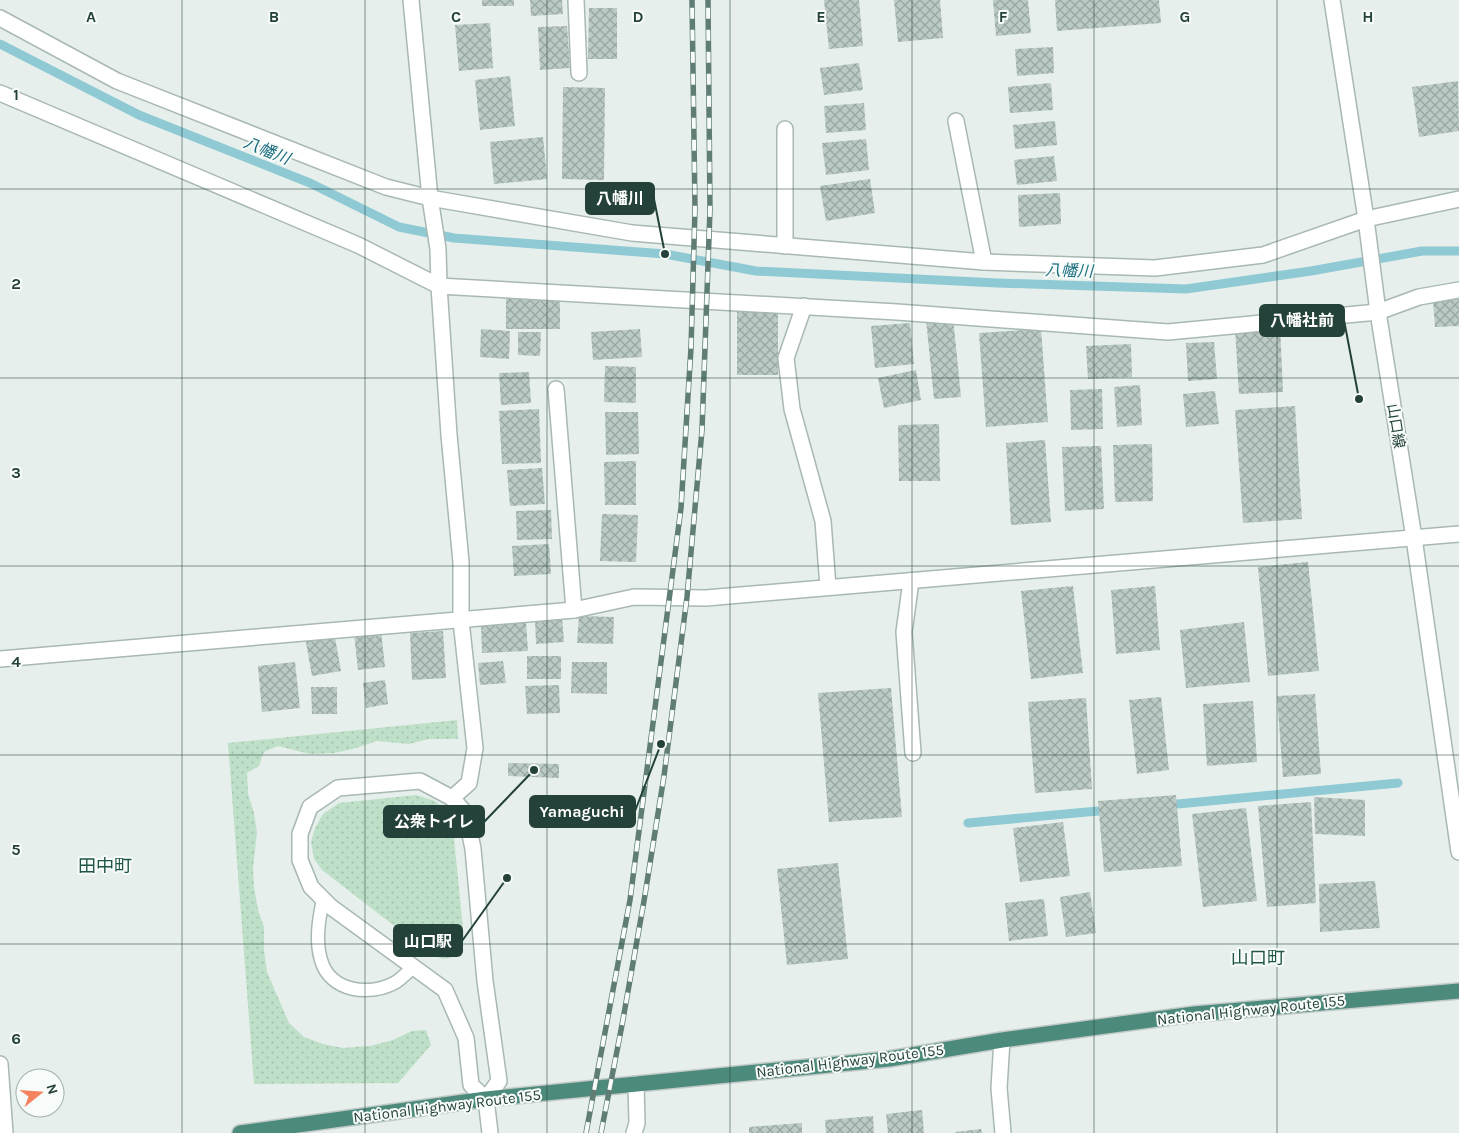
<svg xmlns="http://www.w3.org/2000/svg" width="1459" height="1133" viewBox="0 0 1459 1133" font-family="Karla,'Noto Sans JP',sans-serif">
<defs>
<pattern id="grass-dots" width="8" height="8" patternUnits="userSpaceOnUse" patternTransform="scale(1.25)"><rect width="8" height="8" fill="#bfe0c8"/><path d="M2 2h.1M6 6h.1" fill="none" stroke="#a4c1ad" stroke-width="1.8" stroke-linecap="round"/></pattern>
<pattern id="building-cross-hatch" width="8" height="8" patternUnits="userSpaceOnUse" patternTransform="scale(1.25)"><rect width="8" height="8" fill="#bbcac4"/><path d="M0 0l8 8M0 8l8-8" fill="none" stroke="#98a6a0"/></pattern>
</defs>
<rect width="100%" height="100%" fill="#e6efeb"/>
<g fill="url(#grass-dots)">
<polygon points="457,720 458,739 429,739 409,744 377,741 353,749 334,753 310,754 278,746 264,752 259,766 247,773 248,794 254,813 257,832 253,868 254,887 258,910 264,927 264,950 267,972 289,1023 304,1037 323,1044 343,1048 370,1046 393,1040 412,1031 426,1030 431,1045 398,1083 254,1084 228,743"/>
<polygon points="416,795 435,801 447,811 454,838 464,939 453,957 443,959 432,955 322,870 314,859 311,842 315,828 323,814 339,803"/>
</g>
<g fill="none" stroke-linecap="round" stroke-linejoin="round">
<g stroke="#8ec9d4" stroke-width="9">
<polyline points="0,44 139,115 310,183 399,227 454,238 665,254 756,271 997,283 1186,289 1311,271 1422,251 1459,251"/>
<polyline points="1167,805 1398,783"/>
<polyline points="968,823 1109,810"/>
</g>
</g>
<g fill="url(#building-cross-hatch)">
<rect x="482" y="0" width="32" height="6"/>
<polygon points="530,0 562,0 563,14 531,16"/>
<polygon points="824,0 859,0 863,46 829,49"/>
<polygon points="894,0 940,0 943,38 898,42"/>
<polygon points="993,0 1028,0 1031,33 996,36"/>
<polygon points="1055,0 1159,0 1161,23 1057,31"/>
<polygon points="589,8 617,8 617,59 588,59"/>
<polygon points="490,23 493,68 459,71 455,25"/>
<polygon points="567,26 570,68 540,70 538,27"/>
<polygon points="1053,47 1054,73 1017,76 1015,49"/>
<polygon points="859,63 863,90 824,95 820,68"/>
<polygon points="510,76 515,126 480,130 475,80"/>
<polygon points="1458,81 1459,131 1419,137 1412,87"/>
<polygon points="1051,83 1053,110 1010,113 1008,87"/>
<polygon points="563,87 605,88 604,180 562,179"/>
<polygon points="864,103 866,130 826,133 824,106"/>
<polygon points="1055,121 1057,145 1015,149 1013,125"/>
<polygon points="543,137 547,179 494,184 490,142"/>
<polygon points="866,139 869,170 826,175 822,143"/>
<polygon points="1054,156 1057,181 1017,185 1014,160"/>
<polygon points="870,179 875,213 826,221 820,186"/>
<polygon points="1060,193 1061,224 1019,227 1018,195"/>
<polygon points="506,292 560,293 560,329 506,329"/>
<polygon points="1459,298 1459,326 1435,327 1433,300"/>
<rect x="737" y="308" width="41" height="67"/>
<polygon points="953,317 961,397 934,399 926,319"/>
<polygon points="910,323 914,364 875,368 871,326"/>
<polygon points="1280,326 1283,392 1239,394 1235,329"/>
<polygon points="481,329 510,331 509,359 480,357"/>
<polygon points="640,329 642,357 593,360 591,332"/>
<polygon points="1041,329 1048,422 986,427 979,333"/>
<polygon points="518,332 541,332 540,356 518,355"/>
<polygon points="1214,342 1217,379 1188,381 1186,343"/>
<polygon points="1131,344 1132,377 1088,379 1086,346"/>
<polygon points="605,366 636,367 636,403 604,402"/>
<polygon points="916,370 921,400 884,408 878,378"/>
<polygon points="529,372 531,403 501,405 499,373"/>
<polygon points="1140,385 1142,425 1117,427 1114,387"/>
<polygon points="1102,389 1103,429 1071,430 1070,390"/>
<polygon points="1215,391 1219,424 1186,427 1183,394"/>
<polygon points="1295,406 1302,519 1243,523 1235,410"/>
<polygon points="539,409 541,463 502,464 499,411"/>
<polygon points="605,412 638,412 639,454 606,455"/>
<polygon points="939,424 940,481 899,481 898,425"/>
<polygon points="1045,440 1051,522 1011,525 1006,443"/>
<polygon points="1152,444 1153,501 1115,502 1113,445"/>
<polygon points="1101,446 1104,509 1065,511 1062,447"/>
<polygon points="636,461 636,505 605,505 604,462"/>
<polygon points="542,468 545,504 510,506 507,470"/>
<polygon points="551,510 552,539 517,540 516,511"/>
<polygon points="602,514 638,515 636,562 600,561"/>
<polygon points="549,544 551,574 514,576 512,546"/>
<polygon points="1308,562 1319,671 1268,676 1258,567"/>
<polygon points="1073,586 1083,673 1031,679 1021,591"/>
<polygon points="1155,586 1160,650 1116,654 1111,590"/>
<polygon points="579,616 614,617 613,644 577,643"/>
<polygon points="562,617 564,642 536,644 535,619"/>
<polygon points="1244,622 1250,682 1186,688 1180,630"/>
<polygon points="526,623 528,651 482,653 481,625"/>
<polygon points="381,631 385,667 358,670 354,634"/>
<polygon points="443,631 446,678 412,680 410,633"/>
<polygon points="334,632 341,671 312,676 305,637"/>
<rect x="527" y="656" width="34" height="23"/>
<polygon points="503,661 506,683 480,685 478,663"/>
<polygon points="295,662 300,708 262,712 258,666"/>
<polygon points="572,662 607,662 607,694 571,693"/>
<polygon points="385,680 388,704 366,708 363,683"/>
<polygon points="559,685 560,713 527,714 525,686"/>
<polygon points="311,687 337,687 337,714 312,714"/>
<polygon points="891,688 902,817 829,822 818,693"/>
<polygon points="1315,694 1321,774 1283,777 1277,696"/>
<polygon points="1161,697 1169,770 1137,774 1129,700"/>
<polygon points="1086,698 1092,789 1035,793 1028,702"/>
<polygon points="1253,701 1257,762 1207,766 1203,704"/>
<polygon points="508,763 559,764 559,778 508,776"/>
<polygon points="1176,795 1182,866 1104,872 1098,801"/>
<polygon points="1314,797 1365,800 1365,836 1315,834"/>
<polygon points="1311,802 1316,903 1267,907 1258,806"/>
<polygon points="1246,808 1257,901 1203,907 1192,814"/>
<polygon points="1063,822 1070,876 1020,882 1013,828"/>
<polygon points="838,863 848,959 787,965 777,869"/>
<polygon points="1375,881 1380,928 1320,932 1319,884"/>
<polygon points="1090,892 1096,933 1066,937 1060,897"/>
<polygon points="1044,899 1048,936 1009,941 1005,903"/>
<polygon points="922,1110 924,1133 888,1133 886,1114"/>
<polygon points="873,1116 874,1133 826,1133 825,1120"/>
<polygon points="802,1123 802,1133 749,1133 749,1127"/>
<polygon points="981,1129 982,1133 955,1133 955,1132"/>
</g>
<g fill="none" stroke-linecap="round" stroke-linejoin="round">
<defs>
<path id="service" d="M323 899C319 919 315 940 321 960 330 992 370 997 396 982 402 978 408 972 413 967"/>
<g id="minor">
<polyline points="411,0 430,198 438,249 439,286 449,435 461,562 461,621 475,748 469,783 452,798"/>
<polyline points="576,0 579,73"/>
<polyline points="0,18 117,81 386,187 430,198 632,233 984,262 1155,268 1263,255 1366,219 1459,199"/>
<polyline points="0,93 358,245 439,286 897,312 1168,332 1378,312 1419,297 1459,290"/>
<polyline points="956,121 984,262"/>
<polyline points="785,246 785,129"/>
<polyline points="804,306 786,358 792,409 823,521 828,587"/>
<polyline points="556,389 574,610"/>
<polyline points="911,581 904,632 913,753"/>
<polyline points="0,659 574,610 634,597 706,598 1459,534"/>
<polyline points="1002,1040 999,1088 1003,1133"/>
<polyline points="0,1064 5,1133"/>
<polyline points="486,1099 499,1081 485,981 473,849 466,814 452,798 420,781 338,788 310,807 300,834 300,860 311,887 331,907 445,990 466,1038 471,1085 486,1099 490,1133"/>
<polyline points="634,1133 637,1123 636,1084"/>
</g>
<polyline id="tertiary" points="1332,0 1366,219 1378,312 1414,538 1459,852"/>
<polyline id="trunk" points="240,1133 486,1099 889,1059 1002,1040 1194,1014 1459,991"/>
</defs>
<use href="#service" stroke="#a8b8b2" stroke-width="15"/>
<use href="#minor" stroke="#a8b8b2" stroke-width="18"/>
<use href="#tertiary" stroke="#a8b8b2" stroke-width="18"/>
<use href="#trunk" stroke="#c2cac8" stroke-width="18"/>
<use href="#service" stroke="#fff" stroke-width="12"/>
<use href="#minor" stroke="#fff" stroke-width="15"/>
<use href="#tertiary" stroke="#fff" stroke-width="15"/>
<use href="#trunk" stroke="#4c8a7c" stroke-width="15"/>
<defs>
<g id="rail">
<polyline points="586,1133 630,900 681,508 691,348 695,209 692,0"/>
<polyline points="601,1133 622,1025 644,901 664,776 687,597 702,430 710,210 708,0"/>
</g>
</defs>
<use href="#rail" stroke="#5f7d75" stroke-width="5.5"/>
<use href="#rail" stroke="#f7fbf9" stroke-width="4" stroke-dasharray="11" stroke-linecap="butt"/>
</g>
<path fill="none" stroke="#24423a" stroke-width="1" stroke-opacity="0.55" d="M182 0V1133M365 0V1133M547 0V1133M730 0V1133M912 0V1133M1094 0V1133M1277 0V1133M0 189H1459M0 378H1459M0 566H1459M0 755H1459M0 944H1459"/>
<g text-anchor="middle" stroke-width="4" stroke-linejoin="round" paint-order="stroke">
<g font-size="15" fill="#24423a" stroke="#f7fbf9">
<text transform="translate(1396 426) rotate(81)" y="5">山口線</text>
<text transform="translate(1251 1010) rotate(-6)" y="5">National Highway Route 155</text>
<text transform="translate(850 1061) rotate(-7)" y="5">National Highway Route 155</text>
<text transform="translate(447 1106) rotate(-7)" y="5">National Highway Route 155</text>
</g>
<g font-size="16" font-style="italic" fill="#1c6f80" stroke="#f7fbf9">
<text transform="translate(267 150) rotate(22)" y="6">八幡川</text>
<text transform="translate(1069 270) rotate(2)" y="6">八幡川</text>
</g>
<g font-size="18" fill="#1f5548" stroke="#f7fbf9">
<text x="105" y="872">田中町</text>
<text x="1258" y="964">山口町</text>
</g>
</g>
<g font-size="16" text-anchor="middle" font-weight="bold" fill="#24423a" stroke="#f7fbf9" stroke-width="4" stroke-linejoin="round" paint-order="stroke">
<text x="91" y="22">A</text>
<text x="274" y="22">B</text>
<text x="456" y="22">C</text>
<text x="638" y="22">D</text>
<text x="821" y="22">E</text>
<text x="1003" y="22">F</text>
<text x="1185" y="22">G</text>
<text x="1368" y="22">H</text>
<text x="16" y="100">1</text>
<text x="16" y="289">2</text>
<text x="16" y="478">3</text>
<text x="16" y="667">4</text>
<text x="16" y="855">5</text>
<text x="16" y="1044">6</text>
</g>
<path fill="none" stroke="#24423a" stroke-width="2" d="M665 254L654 199M1359 399L1344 320M661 744L635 811M534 770L484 822M507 878L462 941"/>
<g fill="#24423a" stroke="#f7fbf9" stroke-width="2">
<circle cx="665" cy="254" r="5"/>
<circle cx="1359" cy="399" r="5"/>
<circle cx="661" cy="744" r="5"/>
<circle cx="534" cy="770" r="5"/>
<circle cx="507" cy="878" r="5"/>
</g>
<g fill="#24423a" stroke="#24423a" stroke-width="2">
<rect x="586" y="183" width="68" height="31" rx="5"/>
<rect x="1260" y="305" width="84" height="31" rx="5"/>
<rect x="530" y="796" width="105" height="31" rx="5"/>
<rect x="384" y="806" width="100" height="31" rx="5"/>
<rect x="394" y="925" width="68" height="31" rx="5"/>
</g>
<g font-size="16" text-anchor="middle" font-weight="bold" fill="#fff">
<text x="620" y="204">八幡川</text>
<text x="1302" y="326">八幡社前</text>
<text x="582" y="817">Yamaguchi</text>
<text x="434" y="827">公衆トイレ</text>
<text x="428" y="947">山口駅</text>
</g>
<g transform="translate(40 1093) rotate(73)"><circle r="24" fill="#f7fbf9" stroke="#a3b1ad"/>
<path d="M0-4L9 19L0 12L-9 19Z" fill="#f4845f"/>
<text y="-8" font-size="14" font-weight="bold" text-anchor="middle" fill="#24423a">N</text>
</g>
</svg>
